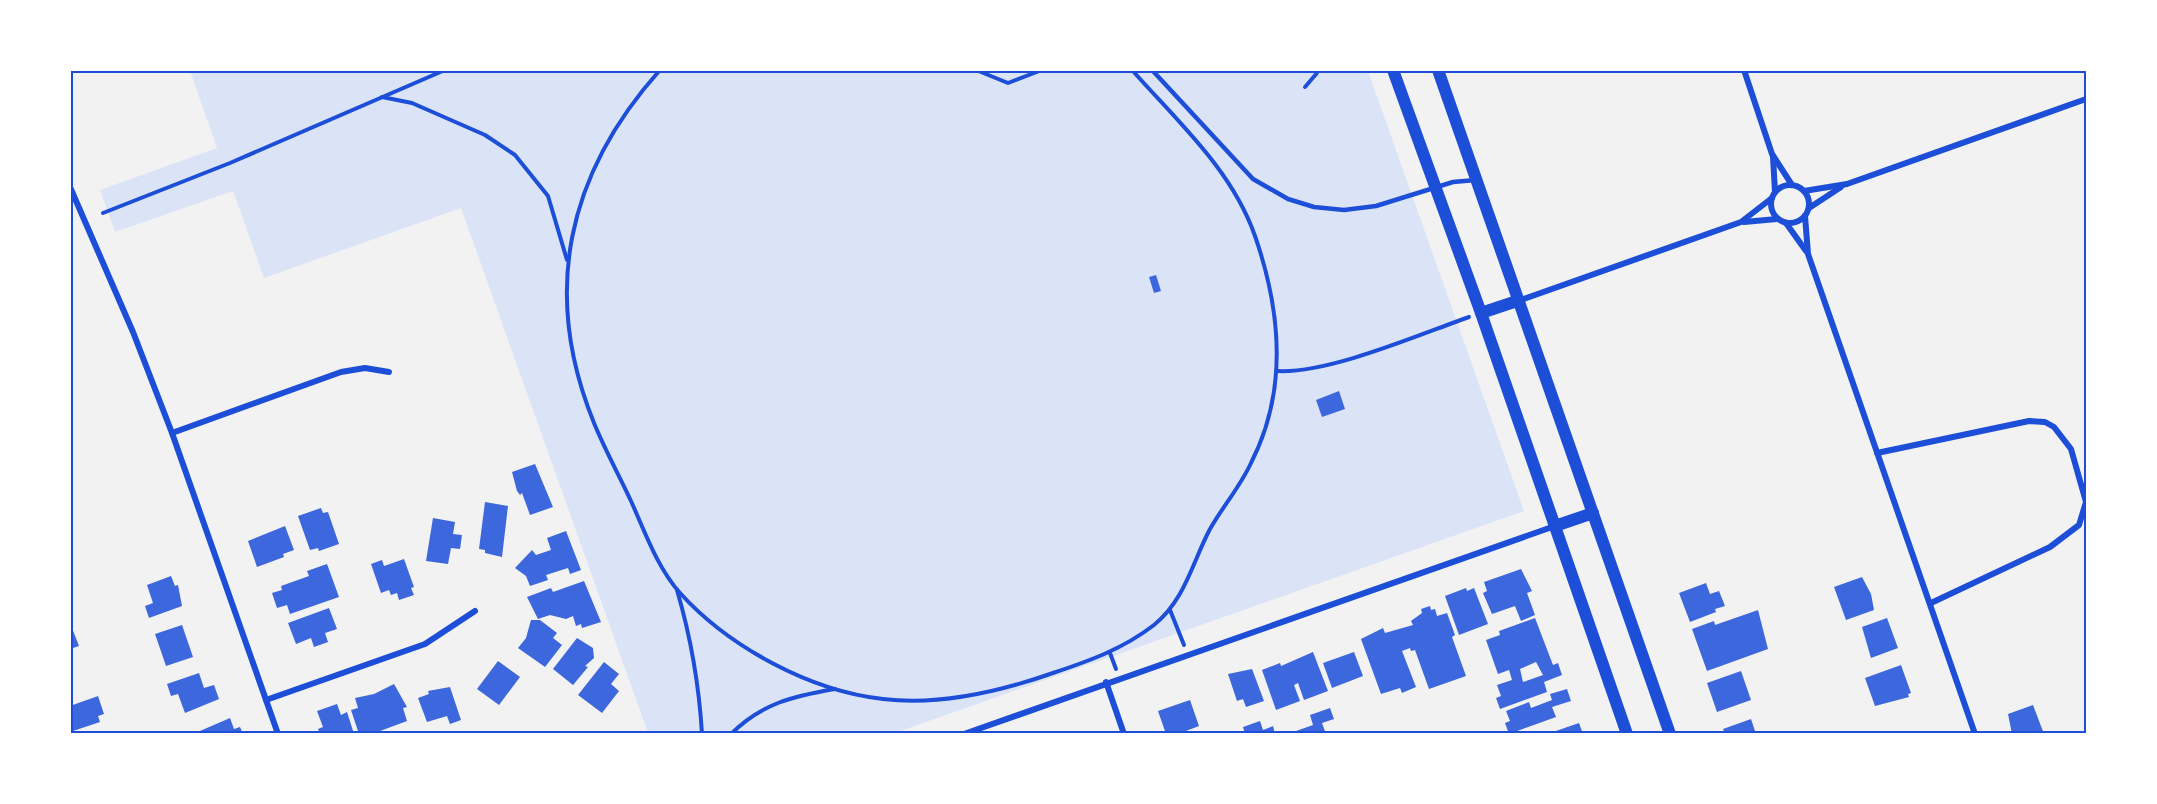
<svg xmlns="http://www.w3.org/2000/svg" width="2157" height="804" viewBox="0 0 2157 804" font-family="'Asap Condensed',sans-serif">
<rect width="100%" height="100%" fill="#f2f2f2"/>
<polygon fill="#dbe4f7" points="190,71 1368,71 1524,511 895,733 648,733 461,208 264,278 233,191 115,232 100,190 217,148"/>
<g fill="#3d67dc" fill-rule="evenodd">
<polygon points="1156,275 1161,291 1154,293 1149,277"/>
<polygon points="1339,391 1345,409 1322,417 1316,400"/>
<polygon points="535,464 553,507 530,515 522,493 520,495 517,491 512,472"/>
<polygon points="485,502 508,506 502,557 485,553 485,550 479,549"/>
<polygon points="321,508 323,513 328,512 339,544 319,551 318,548 310,550 298,516"/>
<polygon points="433,518 455,522 453,534 462,535 460,549 451,548 448,564 426,561"/>
<polygon points="285,526 294,550 283,554 284,557 257,567 248,541"/>
<polygon points="566,531 581,570 570,574 568,568 546,575 548,580 530,586 526,576 515,568 532,550 536,555 551,550 547,538"/>
<polygon points="404,559 414,587 411,588 414,595 399,600 397,593 391,595 389,590 381,593 371,564 382,560 384,566"/>
<polygon points="327,564 339,597 290,614 287,605 277,608 272,593 282,590 281,586 309,576 307,571"/>
<polygon points="1521,569 1532,591 1527,593 1535,615 1521,621 1515,606 1492,614 1483,593 1487,591 1484,582"/>
<polygon points="171,576 175,586 178,585 182,606 149,618 145,606 153,603 147,585"/>
<polygon points="1862,577 1871,594 1874,610 1846,620 1834,587"/>
<polygon points="584,581 601,622 582,628 581,624 576,626 573,616 566,619 550,615 538,619 527,597 551,588 553,592"/>
<polygon points="1706,583 1710,594 1719,591 1725,606 1715,609 1716,612 1690,622 1679,593"/>
<polygon points="1466,588 1467,591 1474,588 1488,624 1459,635 1445,596"/>
<polygon points="1430,606 1431,610 1435,609 1437,616 1447,613 1455,635 1452,637 1466,676 1429,689 1415,650 1411,651 1410,648 1402,651 1416,687 1402,693 1400,688 1381,694 1361,639 1383,628 1385,633 1413,625 1411,621 1422,613 1421,609"/>
<polygon points="329,608 337,629 325,633 328,642 314,647 311,638 296,644 288,623"/>
<polygon points="1758,610 1768,649 1707,671 1692,629 1714,621 1715,625"/>
<path d="M1535 618 1553 665 1558 663 1562 675 1544 682 1547 692 1500 709 1496 698 1501 696 1497 685 1512 680 1509 670 1498 674 1486 640 1500 635 1499 631ZM1536 662 1543 675 1523 682 1520 669Z"/>
<polygon points="1887,618 1898,648 1871,658 1862,627"/>
<polygon points="531,620 540,620 557,633 553,638 562,645 545,667 518,648 526,638"/>
<polygon points="70,623 79,646 70,649"/>
<polygon points="182,625 193,657 166,666 155,634"/>
<polygon points="577,638 593,648 594,658 585,666 588,667 573,685 553,669"/>
<polygon points="1313,652 1328,691 1304,700 1298,683 1294,685 1300,701 1276,710 1262,670 1280,663 1281,666"/>
<polygon points="1354,652 1363,676 1332,688 1323,663"/>
<polygon points="498,661 520,677 499,705 477,689"/>
<polygon points="604,662 619,674 611,684 619,691 602,713 578,695"/>
<polygon points="1901,665 1911,693 1908,694 1909,697 1875,706 1865,678"/>
<polygon points="1252,669 1264,701 1246,707 1243,699 1237,701 1228,674"/>
<polygon points="1741,671 1751,700 1717,712 1707,683"/>
<polygon points="199,673 204,688 214,685 219,699 185,713 178,694 171,696 167,684"/>
<polygon points="394,684 407,707 403,708 407,721 372,734 367,731 359,734 351,710 358,708 355,698 374,694"/>
<polygon points="450,687 461,720 450,724 447,716 427,722 418,698 429,694 428,691"/>
<polygon points="1567,689 1571,701 1552,707 1556,717 1509,734 1505,723 1510,721 1506,711 1529,702 1531,708 1552,700 1550,694"/>
<polygon points="98,696 104,714 98,716 100,722 70,732 70,706"/>
<polygon points="1190,700 1199,726 1178,734 1166,734 1158,711"/>
<polygon points="337,704 341,715 347,712 354,734 320,734 318,729 323,727 317,711"/>
<polygon points="2033,705 2044,734 2012,734 2008,714"/>
<polygon points="1330,708 1334,719 1322,723 1326,734 1297,734 1296,731 1313,725 1310,715"/>
<polygon points="230,718 234,729 240,727 243,734 193,734"/>
<polygon points="1751,719 1756,734 1725,734 1723,729"/>
<polygon points="1260,721 1263,730 1273,726 1275,734 1245,734 1243,727"/>
<polygon points="1579,723 1583,734 1550,734 1550,733"/>
</g>
<g fill="none" stroke-linecap="round" stroke-linejoin="round">
<g stroke="#1d4ed8" stroke-width="4">
<path d="M660 70C567 174 541 293 594 423 605 450 619 475 631 501 645 532 657 567 680 593 729 647 810 691 883 699 940 706 999 692 1053 673 1089 661 1123 649 1154 625 1185 600 1192 563 1210 529 1223 506 1240 487 1251 463 1288 391 1281 311 1255 236 1232 170 1178 122 1132 70"/>
<polyline points="976,70 1008,83 1042,70"/>
<polyline points="1305,87 1317,73 1316,70"/>
<polyline points="382,97 412,103 485,135 515,155 548,196 567,260"/>
<polyline points="103,213 230,163 445,70"/>
<path d="M1277 371C1328 374 1418 335 1469 317"/>
<path d="M677 590C691 638 699 684 702 734"/>
<polyline points="1170,610 1184,645"/>
<polyline points="1110,653 1116,669"/>
<path d="M731 734C762 703 794 696 835 689"/>
</g>
<polyline stroke="#1d4ed8" stroke-width="4.5" points="1152,70 1253,179 1288,199 1314,207 1344,210 1376,206 1453,182 1476,180"/>
<g stroke="#1d4ed8" stroke-width="6">
<polyline points="1744,70 1772,154 1792,185"/>
<polyline points="1773,157 1775,192"/>
<circle cx="1790" cy="204" r="19"/>
<polyline points="70,187 133,332 172,433 278,734"/>
<polyline points="1804,191 1847,184 2086,99"/>
<polyline points="1809,208 1841,187"/>
<polyline points="1805,216 1808,254 1975,734"/>
<polyline points="1744,222 1777,219"/>
<polyline points="1786,223 1806,251"/>
<polyline points="1518,301 1741,222 1772,198"/>
<polyline points="172,433 341,372 365,368 389,372"/>
<polyline points="1877,453 2029,421 2045,422 2054,427 2071,449 2086,502 2079,525 2050,547 1931,603"/>
<polyline points="1106,682 1124,734"/>
<polyline points="266,700 425,644 475,611"/>
<polyline points="964,734 1555,526"/>
</g>
<g stroke="#1d4ed8" stroke-width="12">
<polyline points="1393,70 1481,313 1627,734"/>
<polyline points="1438,70 1670,734"/>
<polyline points="1481,313 1517,301"/>
<polyline points="1555,526 1593,513"/>
</g>
</g>
<rect width="2157" height="804" fill="none" stroke="#ffffff" stroke-width="144"/>
<rect x="72" y="72" width="2013" height="660" fill="none" stroke="#1d4ed8" stroke-width="2"/>
</svg>
